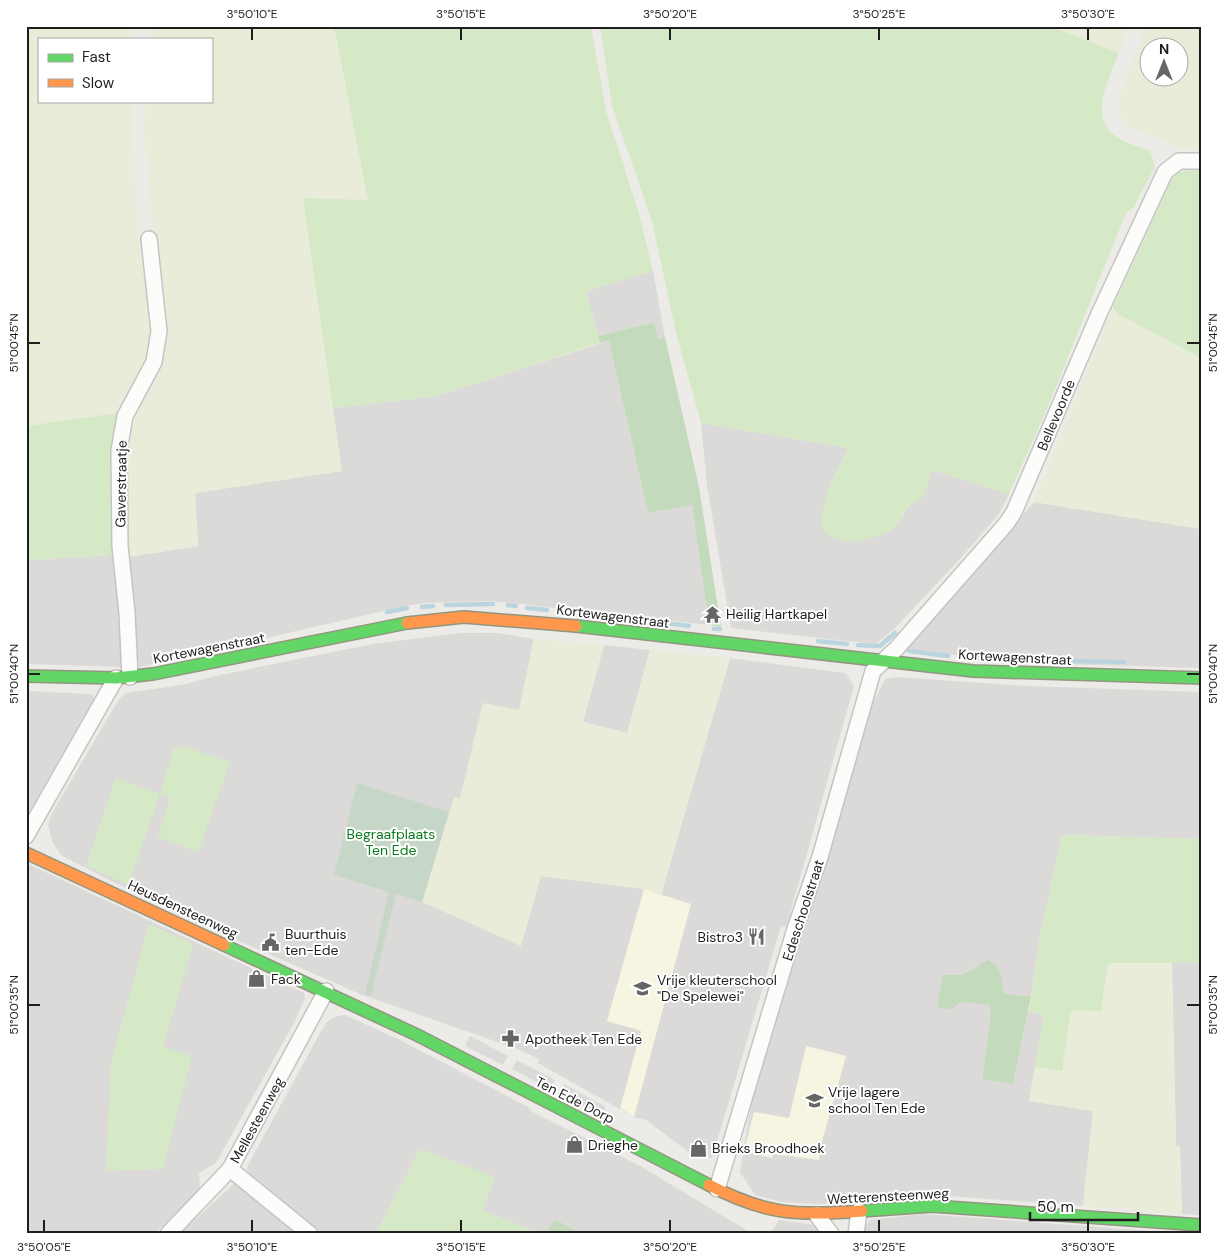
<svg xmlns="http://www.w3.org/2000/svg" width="1227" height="1260" viewBox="0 0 1227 1260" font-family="'DM Sans',sans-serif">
<rect width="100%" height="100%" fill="#ecebe7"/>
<g fill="#dbdad8">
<polygon points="653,271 665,337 658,339 653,322 598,336 586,291"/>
<polygon points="609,341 648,513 692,505 709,625 491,601 427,603 405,606 139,667 129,557 198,546 195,493 341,471 333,408 436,396"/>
<polygon points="701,423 848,448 830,485 822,519 823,528 829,535 847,541 881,535 903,516 907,507 922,497 932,470 1009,494 999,514 959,560 893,630 875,644 731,628 707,485"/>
<polygon points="1034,502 1201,529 1201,668 1025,663 909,650 908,646"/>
<polygon points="26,552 28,560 112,555 124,667 26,664"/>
<polygon points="460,633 498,633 534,639 519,711 483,704 460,799 454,797 540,876 644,889 661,895 730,658 845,673 854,686 793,903 786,927 781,926 712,1158 701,1157 687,1151 646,1120 634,1117 538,1063 539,1059 520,1050 360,994 175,913 62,856 53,843 48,825 51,815 119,699 126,693 181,685 220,675 373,644"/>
<polygon points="604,645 650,650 627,733 583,722"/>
<polygon points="897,677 1026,686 1201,692 1201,839 1062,835 1040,937 1031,996 1004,994 977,965 961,975 944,975 956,1007 962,1002 970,1001 990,1005 991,1014 982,1079 1013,1084 1028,1011 1044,1015 1029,1101 1093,1111 1083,1206 949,1196 815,1204 782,1202 755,1195 740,1172 751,1105 873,703 885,679"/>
<polygon points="26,691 91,694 95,699 26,817"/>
<polygon points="26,863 304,993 305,998 295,1021 216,1163 199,1173 200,1190 157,1231 147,1234 26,1234"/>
<polygon points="1172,963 1201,963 1201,1215 1182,1214 1180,1146 1176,1146"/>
<polygon points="345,1015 398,1039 530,1108 529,1110 642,1167 753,1234 581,1234 555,1219 545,1234 540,1234 482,1210 495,1177 420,1149 376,1234 323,1234 247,1171 248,1165 320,1033 328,1021 336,1016"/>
<polygon points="237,1181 303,1234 179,1234"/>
<polygon points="923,1214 1192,1234 863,1234 864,1227 870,1220"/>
<polygon points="779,1220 815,1225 819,1234 770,1234"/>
</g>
<g fill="#f5f5e2">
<polygon points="644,889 691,904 634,1117 620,1108 641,1031 607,1021"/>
<polygon points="806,1046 846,1056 820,1149 819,1160 773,1154 772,1158 744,1151 754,1112 789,1118"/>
</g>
<g fill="#dadad8">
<polygon points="280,883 310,895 320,924 317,937 251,909 254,893"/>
<polygon points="470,1036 508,1056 503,1065 465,1046"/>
<polygon points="517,1060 555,1080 550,1089 512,1069"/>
<polygon points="564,1084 606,1107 601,1116 559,1093"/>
</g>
<g fill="#eaecda" fill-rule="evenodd">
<polygon points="26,26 130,26 132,39 39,39 39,101 132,101 137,229 153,331 151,350 137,384 118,413 26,426"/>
<polygon points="145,26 334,26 368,200 303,198 342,471 195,493 198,546 129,557 128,454 133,424 140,406 156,381 164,358 167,339 164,290 152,218 147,169 144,127 146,101 211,101 211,39 148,39"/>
<polygon points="1049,26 1129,26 1119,53"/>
<path d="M1145 26H1201V152L1179 147 1128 126 1122 118 1119 100ZM1150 48H1180V78H1150Z"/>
<polygon points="1113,307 1118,314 1201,358 1201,529 1034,502"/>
<polygon points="534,639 604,645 583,722 627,733 650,650 730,658 661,895 644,889 541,876 521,946 422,902 454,797 460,799 483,703 519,710"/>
<polygon points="1108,963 1172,963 1176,1146 1180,1146 1182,1214 1083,1206 1093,1111 1029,1101 1035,1067 1062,1071 1071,1010 1101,1011"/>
</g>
<g fill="#d6e9c6">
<polygon points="334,26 591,26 606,111 640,217 653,271 586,291 600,343 436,396 333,408 303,198 368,200"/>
<path d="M600 26H1049L1119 53C1110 76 1089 115 1114 135 1124 143 1138 146 1150 151L1155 167 1133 208 1126 213 1047 409 1009 494 932 470C929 478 927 493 921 498 917 502 911 503 908 507 902 512 900 523 893 529 876 541 822 552 822 520 822 494 839 470 848 448L701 423 676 333 652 221 612 106Z"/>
<polygon points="1189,169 1201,170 1201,358 1118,314 1113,307 1172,179 1178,173"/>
<polygon points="118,413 110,473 112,555 28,560 26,552 26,426"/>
<polygon points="185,747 230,762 198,852 158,837 170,798 160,794 128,885 86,865 116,778 160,794 174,748"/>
<polygon points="1062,835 1201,839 1201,963 1108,963 1101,1011 1071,1010 1062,1071 1035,1067 1044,1015 1029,1011 1040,937"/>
<polygon points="149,924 193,944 163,1047 192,1056 163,1169 106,1171 111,1063"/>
<polygon points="420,1149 495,1177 482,1210 540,1234 376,1234"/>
</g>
<g fill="#c4dabc">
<polygon points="654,322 658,339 665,337 699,487 721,627 709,625 692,505 648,513 609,341 600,343 598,336"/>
<path d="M988 960C1002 967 1002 979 1004 994L1031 996 1013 1084 982 1079 991 1014 989 1005 962 1002 950 1010 937 1007 943 975H961Z"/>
<polygon points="555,1219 581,1234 545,1234"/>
</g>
<polygon fill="#c6d7c7" points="357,783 449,812 422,902 396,894 371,996 365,994 389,892 334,875"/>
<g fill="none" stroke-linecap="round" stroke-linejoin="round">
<g stroke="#bad5df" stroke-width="4.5">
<polyline points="446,605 493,604"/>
<polyline points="508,605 516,606"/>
<polyline points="422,607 433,606"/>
<polyline points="527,608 547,610"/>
<polyline points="561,611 594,615"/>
<polyline points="387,612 407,608"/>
<polyline points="613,617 628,618"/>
<polyline points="666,623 689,626"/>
<polyline points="714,629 720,629"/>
<polyline points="818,641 847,644"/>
<polyline points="858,645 880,646 895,633"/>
<polyline points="909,651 948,656"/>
<polyline points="959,657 1014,660"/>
<polyline points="1026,660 1124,662"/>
</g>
<defs>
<g id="street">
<polyline points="130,677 127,613 120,546 119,451 125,416 154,362 159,331 149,239"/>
<polyline points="26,836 116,678"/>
<polyline points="230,1169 310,1234"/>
<polyline points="717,1189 795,929 820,857 873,671 897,648 1006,524 1014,512 1099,314 1165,172 1179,161 1201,161"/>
<polyline points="817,1215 831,1234"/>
<polyline points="168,1234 230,1169 326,991"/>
<polyline points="856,1234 859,1211"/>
</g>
<g id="fast">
<polyline points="576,626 973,671 1201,678"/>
<polyline points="26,676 116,678 153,674 407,623"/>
<polyline points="224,945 417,1035 709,1185"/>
<polyline points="862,1211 932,1206 1201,1225"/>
</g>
<g id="slow">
<polyline points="407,623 464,617 576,626"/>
<polyline points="26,853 224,945"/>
<path d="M709 1185C766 1215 798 1216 862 1211"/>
</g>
</defs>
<use href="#street" stroke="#c5c4c3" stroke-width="18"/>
<use href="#fast" stroke="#92967f" stroke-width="14"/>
<use href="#slow" stroke="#92967f" stroke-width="14"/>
<use href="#street" stroke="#fcfcfb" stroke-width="15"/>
<use href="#fast" stroke="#63d668" stroke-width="11"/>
<use href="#slow" stroke="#ff974d" stroke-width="11"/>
</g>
<path fill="none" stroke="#1e1e1e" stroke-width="2" d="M252 28V40M461 28V40M670 28V40M879 28V40M1088 28V40M28 343H40M1187 343H1200M28 674H40M1187 674H1200M28 1005H40M1187 1005H1200M44 1220V1232M252 1220V1232M461 1220V1232M670 1220V1232M879 1220V1232M1088 1220V1232"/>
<defs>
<symbol id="temple-bare" viewBox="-9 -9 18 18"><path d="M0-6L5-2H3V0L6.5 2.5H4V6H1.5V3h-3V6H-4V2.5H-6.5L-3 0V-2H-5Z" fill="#666664" stroke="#fff" stroke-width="2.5" paint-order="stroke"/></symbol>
<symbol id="restaurant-bare" viewBox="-9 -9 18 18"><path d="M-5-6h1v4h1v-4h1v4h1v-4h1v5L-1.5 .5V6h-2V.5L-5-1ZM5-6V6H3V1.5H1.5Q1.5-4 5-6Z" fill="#666664" stroke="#fff" stroke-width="2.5" paint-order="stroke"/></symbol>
<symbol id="civic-bare" viewBox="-9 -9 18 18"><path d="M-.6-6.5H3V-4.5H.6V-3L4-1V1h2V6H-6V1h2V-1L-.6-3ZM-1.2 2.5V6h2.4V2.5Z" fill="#666664" stroke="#fff" stroke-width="2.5" paint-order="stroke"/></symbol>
<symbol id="shop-bare" viewBox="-9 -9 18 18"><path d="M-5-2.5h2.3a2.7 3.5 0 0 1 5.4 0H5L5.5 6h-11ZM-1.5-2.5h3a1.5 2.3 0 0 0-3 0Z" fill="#666664" stroke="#fff" stroke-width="2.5" paint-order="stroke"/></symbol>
<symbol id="school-bare" viewBox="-9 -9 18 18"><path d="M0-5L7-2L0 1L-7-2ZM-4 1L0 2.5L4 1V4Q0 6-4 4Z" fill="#666664" stroke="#fff" stroke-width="2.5" paint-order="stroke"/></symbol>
<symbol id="pharmacy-bare" viewBox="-9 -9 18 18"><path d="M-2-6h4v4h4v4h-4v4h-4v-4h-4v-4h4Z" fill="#666664" stroke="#fff" stroke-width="2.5" paint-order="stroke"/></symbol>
</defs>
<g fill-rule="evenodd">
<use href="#temple-bare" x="700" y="602" width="25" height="25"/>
<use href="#restaurant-bare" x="744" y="924" width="25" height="25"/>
<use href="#civic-bare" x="258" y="930" width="25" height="25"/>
<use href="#shop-bare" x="244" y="966" width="25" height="25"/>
<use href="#school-bare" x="630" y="976" width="25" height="25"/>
<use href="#pharmacy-bare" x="498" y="1026" width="25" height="25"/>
<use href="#school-bare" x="802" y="1088" width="25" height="25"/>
<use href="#shop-bare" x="562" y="1132" width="25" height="25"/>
<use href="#shop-bare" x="686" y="1136" width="25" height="25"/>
</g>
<g text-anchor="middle" stroke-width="4" stroke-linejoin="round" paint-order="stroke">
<g font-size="14" fill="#1e1e1e" stroke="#fff">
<text transform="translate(1056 415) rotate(-67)" y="5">Bellevoorde</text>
<text transform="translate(121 484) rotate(-89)" y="5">Gaverstraatje</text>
<text transform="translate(613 616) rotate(7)" y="5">Kortewagenstraat</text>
<text transform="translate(209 648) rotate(-11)" y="5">Kortewagenstraat</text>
<text transform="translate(1015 657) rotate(3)" y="5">Kortewagenstraat</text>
<text transform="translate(183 909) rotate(25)" y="5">Heusdensteenweg</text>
<text transform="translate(803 910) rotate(-72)" y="5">Edeschoolstraat</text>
<text transform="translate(575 1100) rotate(27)" y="5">Ten Ede Dorp</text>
<text transform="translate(257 1120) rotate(-61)" y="5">Mellesteenweg</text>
<text transform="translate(888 1196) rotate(-3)" y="5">Wetterensteenweg</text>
</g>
<g font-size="14" fill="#1e1e1e" stroke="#fff" text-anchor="start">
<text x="726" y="619">Heilig Hartkapel</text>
<text x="285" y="939">Buurthuis<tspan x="285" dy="16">ten-Ede</tspan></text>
<text x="743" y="942" text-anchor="end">Bistro3</text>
<text x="271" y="984">Fack</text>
<text x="657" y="985">Vrije kleuterschool<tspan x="657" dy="16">"De Spelewei"</tspan></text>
<text x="525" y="1044">Apotheek Ten Ede</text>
<text x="828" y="1097">Vrije lagere<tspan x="828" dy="16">school Ten Ede</tspan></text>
<text x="588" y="1150">Drieghe</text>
<text x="712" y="1153">Brieks Broodhoek</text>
</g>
<g font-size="14" fill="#0d7b1f" stroke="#fff">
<text x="391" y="839">Begraafplaats<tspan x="391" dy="16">Ten Ede</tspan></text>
</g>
</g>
<rect width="1227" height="1260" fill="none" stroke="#ffffff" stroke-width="55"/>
<rect x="38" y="38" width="175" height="65" fill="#ffffff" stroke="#a5a5a5"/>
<rect x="48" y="54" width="25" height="8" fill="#63d668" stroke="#a5a5a5"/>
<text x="82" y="62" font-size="15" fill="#1e1e1e">Fast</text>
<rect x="48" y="79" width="25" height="8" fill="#ff974d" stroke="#a5a5a5"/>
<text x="82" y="88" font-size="15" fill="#1e1e1e">Slow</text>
<g transform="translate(1164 62)"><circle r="24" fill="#ffffff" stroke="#a5a5a5"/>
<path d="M0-4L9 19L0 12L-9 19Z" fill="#666664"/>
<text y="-8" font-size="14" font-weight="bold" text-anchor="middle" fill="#1e1e1e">N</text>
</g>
<path d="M1030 1212v8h108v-8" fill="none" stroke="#1e1e1e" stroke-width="2.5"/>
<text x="1037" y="1212" font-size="15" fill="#1e1e1e" stroke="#ffffff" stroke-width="4" paint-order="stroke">50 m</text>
<rect x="28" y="28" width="1172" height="1204" fill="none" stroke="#1e1e1e" stroke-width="2"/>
<g font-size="12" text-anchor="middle" fill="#1e1e1e">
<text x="252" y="18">3°50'10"E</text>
<text x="461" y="18">3°50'15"E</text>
<text x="670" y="18">3°50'20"E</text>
<text x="879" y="18">3°50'25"E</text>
<text x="1088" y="18">3°50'30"E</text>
<text transform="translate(14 343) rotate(-90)" y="4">51°00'45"N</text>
<text transform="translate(1213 343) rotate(-90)" y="4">51°00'45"N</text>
<text transform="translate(14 674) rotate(-90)" y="4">51°00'40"N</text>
<text transform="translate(1213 674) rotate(-90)" y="4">51°00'40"N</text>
<text transform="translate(14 1005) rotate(-90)" y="4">51°00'35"N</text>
<text transform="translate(1213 1005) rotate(-90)" y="4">51°00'35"N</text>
<text x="44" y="1251">3°50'05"E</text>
<text x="252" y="1251">3°50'10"E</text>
<text x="461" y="1251">3°50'15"E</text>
<text x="670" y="1251">3°50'20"E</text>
<text x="879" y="1251">3°50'25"E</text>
<text x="1088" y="1251">3°50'30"E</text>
</g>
</svg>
